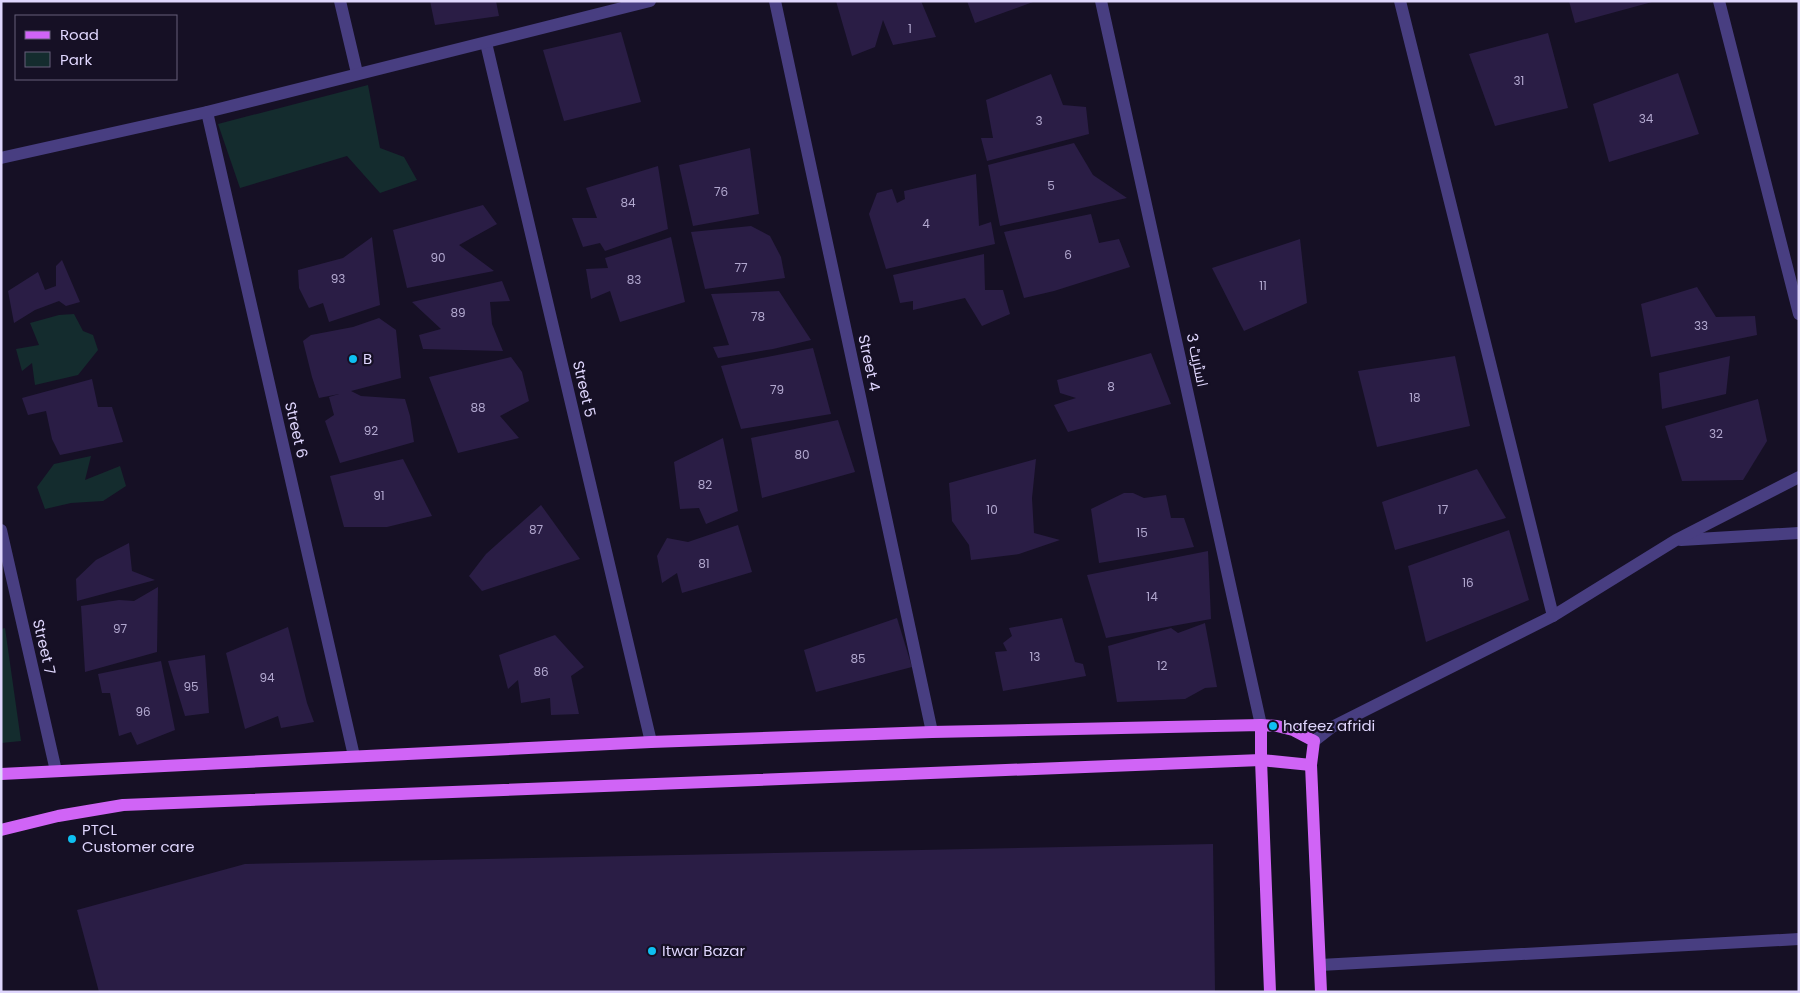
<svg xmlns="http://www.w3.org/2000/svg" width="1800" height="993" viewBox="0 0 1800 993" font-family="Poppins,Cairo,sans-serif">
<rect width="100%" height="100%" fill="#161025"/>
<g fill="#142c2e">
<polygon points="368,85 380,148 404,157 417,180 380,193 347,156 240,188 218,124"/>
<polygon points="74,314 83,331 93,335 98,350 78,375 35,385 32,363 22,371 16,349 39,345 30,323 59,315"/>
<polygon points="91,456 85,480 120,466 126,486 103,501 71,503 45,509 37,487 54,464"/>
<polygon points="5,628 21,741 1,743 1,629"/>
</g>
<g fill="#2a1d45">
<polygon points="430,1 496,1 499,16 435,25"/>
<polygon points="836,1 921,1 936,37 893,45 883,20 875,47 852,56"/>
<polygon points="967,1 1033,1 1033,2 975,23"/>
<polygon points="1569,1 1652,1 1652,2 1575,23"/>
<polygon points="621,32 641,102 564,121 543,50"/>
<polygon points="1548,33 1568,108 1495,126 1469,54"/>
<polygon points="1678,73 1699,134 1609,162 1593,104"/>
<polygon points="1051,74 1063,105 1086,107 1089,134 987,161 981,138 993,138 986,100"/>
<polygon points="1074,143 1093,175 1127,198 1000,226 988,165"/>
<polygon points="750,148 759,214 693,226 679,165"/>
<polygon points="658,166 668,229 605,251 600,243 583,247 572,218 597,218 586,188"/>
<polygon points="976,174 979,226 991,222 995,244 886,269 869,214 877,193 892,189 897,203 905,199 904,191"/>
<polygon points="483,205 497,224 459,245 494,271 407,288 393,230"/>
<polygon points="1091,214 1099,243 1119,239 1130,267 1054,291 1024,298 1004,232"/>
<polygon points="751,226 770,236 781,257 785,278 705,289 691,232"/>
<polygon points="372,237 380,305 329,322 323,303 309,308 299,288 298,270 343,258"/>
<polygon points="671,237 685,302 620,322 610,291 591,299 586,269 608,268 605,258"/>
<polygon points="1300,239 1307,303 1244,331 1212,268"/>
<polygon points="984,254 985,290 1003,290 1010,314 982,326 965,298 913,310 913,301 900,303 893,275"/>
<polygon points="62,260 80,302 66,306 59,301 35,310 14,323 8,291 38,272 45,290 56,286 56,266"/>
<polygon points="502,281 510,301 490,302 492,324 503,351 423,349 419,335 441,329 412,302"/>
<polygon points="1697,287 1716,317 1755,316 1757,335 1651,357 1641,304"/>
<polygon points="779,291 811,340 773,349 718,358 713,347 729,345 711,294"/>
<polygon points="379,318 396,330 401,378 351,391 361,396 405,399 410,416 414,442 340,463 325,421 334,415 329,397 339,394 319,398 312,377 303,341 311,335 353,327"/>
<polygon points="813,348 831,414 741,429 721,366"/>
<polygon points="1151,353 1171,404 1068,432 1054,405 1076,398 1060,393 1057,380"/>
<polygon points="1455,356 1470,426 1377,447 1358,371"/>
<polygon points="1730,356 1726,394 1662,409 1659,373"/>
<polygon points="511,357 522,372 529,401 500,416 519,438 458,453 429,377"/>
<polygon points="92,379 98,407 112,407 123,442 60,455 52,439 46,411 28,415 22,398"/>
<polygon points="1758,399 1767,441 1743,480 1682,481 1665,426"/>
<polygon points="838,420 855,472 762,498 751,438"/>
<polygon points="723,438 738,511 706,524 699,508 680,509 674,462"/>
<polygon points="403,459 432,516 387,527 344,527 330,476"/>
<polygon points="1036,459 1032,498 1034,533 1060,540 1019,554 971,560 969,545 952,521 949,483"/>
<polygon points="1477,469 1506,518 1395,550 1382,502"/>
<polygon points="1124,493 1133,493 1144,498 1166,495 1171,518 1184,518 1194,547 1099,563 1091,509"/>
<polygon points="541,505 580,559 482,591 469,576 486,554"/>
<polygon points="738,525 752,572 682,593 677,573 662,583 657,556 667,538 688,542"/>
<polygon points="1509,530 1529,600 1426,642 1408,566"/>
<polygon points="129,543 132,571 155,580 77,601 76,579 96,560"/>
<polygon points="1208,551 1211,619 1106,638 1087,575"/>
<polygon points="158,587 157,652 85,672 81,606 119,600 134,601"/>
<polygon points="897,618 912,667 816,692 804,650"/>
<polygon points="1062,618 1075,662 1083,664 1086,676 1003,691 995,652 1007,651 1003,643 1012,636 1009,628"/>
<polygon points="1205,623 1217,687 1205,688 1185,699 1117,702 1108,646 1171,628 1178,633"/>
<polygon points="288,627 307,703 314,722 281,728 278,716 245,729 226,653"/>
<polygon points="555,635 584,667 571,676 579,714 551,715 550,698 521,703 518,680 508,689 499,655"/>
<polygon points="205,655 209,713 185,716 168,661"/>
<polygon points="161,661 175,730 137,745 131,732 119,736 110,693 102,693 98,674"/>
<polygon points="1213,844 1215,992 99,992 77,910 245,864"/>
</g>
<g fill="none" stroke-linecap="round" stroke-linejoin="round">
<g stroke="#483e81" stroke-width="12">
<polyline points="340,1 357,73"/>
<polyline points="775,1 932,732"/>
<polyline points="1101,1 1261,725"/>
<polyline points="1400,1 1553,616"/>
<polyline points="1719,1 1799,314"/>
<polyline points="486,43 651,742"/>
<polyline points="207,112 354,756"/>
<polyline points="1,158 207,112 650,1"/>
<polyline points="1,530 56,771"/>
<polyline points="1681,540 1799,533"/>
<polyline points="1314,741 1332,727 1553,616 1676,540 1799,477"/>
<polyline points="1320,965 1799,939"/>
</g>
<g stroke="#d064f6" stroke-width="12">
<polyline points="1261,725 1261,760 1270,992"/>
<polyline points="1,774 651,742 932,732 1261,725 1277,726 1293,730 1314,741 1311,765 1321,992"/>
<polyline points="1,830 58,816 123,805 1261,760 1311,765"/>
</g>
</g>
<g fill="#0ec0f1" stroke="#161025" stroke-width="2">
<circle cx="353" cy="359" r="5"/>
<circle cx="1273" cy="726" r="5"/>
<circle cx="72" cy="839" r="5"/>
<circle cx="652" cy="951" r="5"/>
</g>
<g text-anchor="middle" stroke-width="4.5" stroke-linejoin="round" paint-order="stroke">
<g font-size="12" fill="#b2a8cf">
<text x="910" y="33">1</text>
<text x="1519" y="85">31</text>
<text x="1646" y="123">34</text>
<text x="1039" y="125">3</text>
<text x="1051" y="190">5</text>
<text x="721" y="196">76</text>
<text x="628" y="207">84</text>
<text x="926" y="228">4</text>
<text x="1068" y="259">6</text>
<text x="438" y="262">90</text>
<text x="741" y="272">77</text>
<text x="338" y="283">93</text>
<text x="634" y="284">83</text>
<text x="1263" y="290">11</text>
<text x="458" y="317">89</text>
<text x="758" y="321">78</text>
<text x="1701" y="330">33</text>
<text x="1111" y="391">8</text>
<text x="777" y="394">79</text>
<text x="1415" y="402">18</text>
<text x="478" y="412">88</text>
<text x="371" y="435">92</text>
<text x="1716" y="438">32</text>
<text x="802" y="459">80</text>
<text x="705" y="489">82</text>
<text x="379" y="500">91</text>
<text x="992" y="514">10</text>
<text x="1443" y="514">17</text>
<text x="536" y="534">87</text>
<text x="1142" y="537">15</text>
<text x="704" y="568">81</text>
<text x="1468" y="587">16</text>
<text x="1152" y="601">14</text>
<text x="120" y="633">97</text>
<text x="1035" y="661">13</text>
<text x="858" y="663">85</text>
<text x="1162" y="670">12</text>
<text x="541" y="676">86</text>
<text x="267" y="682">94</text>
<text x="191" y="691">95</text>
<text x="143" y="716">96</text>
</g>
<g font-size="15" fill="#dfd6fd" stroke="#161025" text-anchor="start">
<text x="363" y="364">B</text>
<text x="1283" y="731">hafeez afridi</text>
<text x="82" y="835">PTCL<tspan x="82" dy="17">Customer care</tspan></text>
<text x="662" y="956">Itwar Bazar</text>
</g>
<g font-size="15" fill="#dfd6fd" stroke="#161025">
<text transform="translate(1197 360) rotate(78)" y="5">اسٹریٹ 3</text>
<text transform="translate(869 363) rotate(78)" y="5">Street 4</text>
<text transform="translate(584 389) rotate(77)" y="5">Street 5</text>
<text transform="translate(296 430) rotate(77)" y="5">Street 6</text>
<text transform="translate(44 647) rotate(77)" y="5">Street 7</text>
</g>
</g>
<rect width="1800" height="993" fill="none" stroke="#dfd6fd" stroke-width="5"/>
<rect x="15" y="15" width="162" height="65" fill="#161025" stroke="#665f7b"/>
<rect x="25" y="31" width="25" height="8" fill="#d064f6" stroke="#665f7b"/>
<text x="60" y="40" font-size="15" fill="#dfd6fd">Road</text>
<rect x="25" y="52" width="25" height="15" fill="#142c2e" stroke="#665f7b"/>
<text x="60" y="65" font-size="15" fill="#dfd6fd">Park</text>
</svg>
